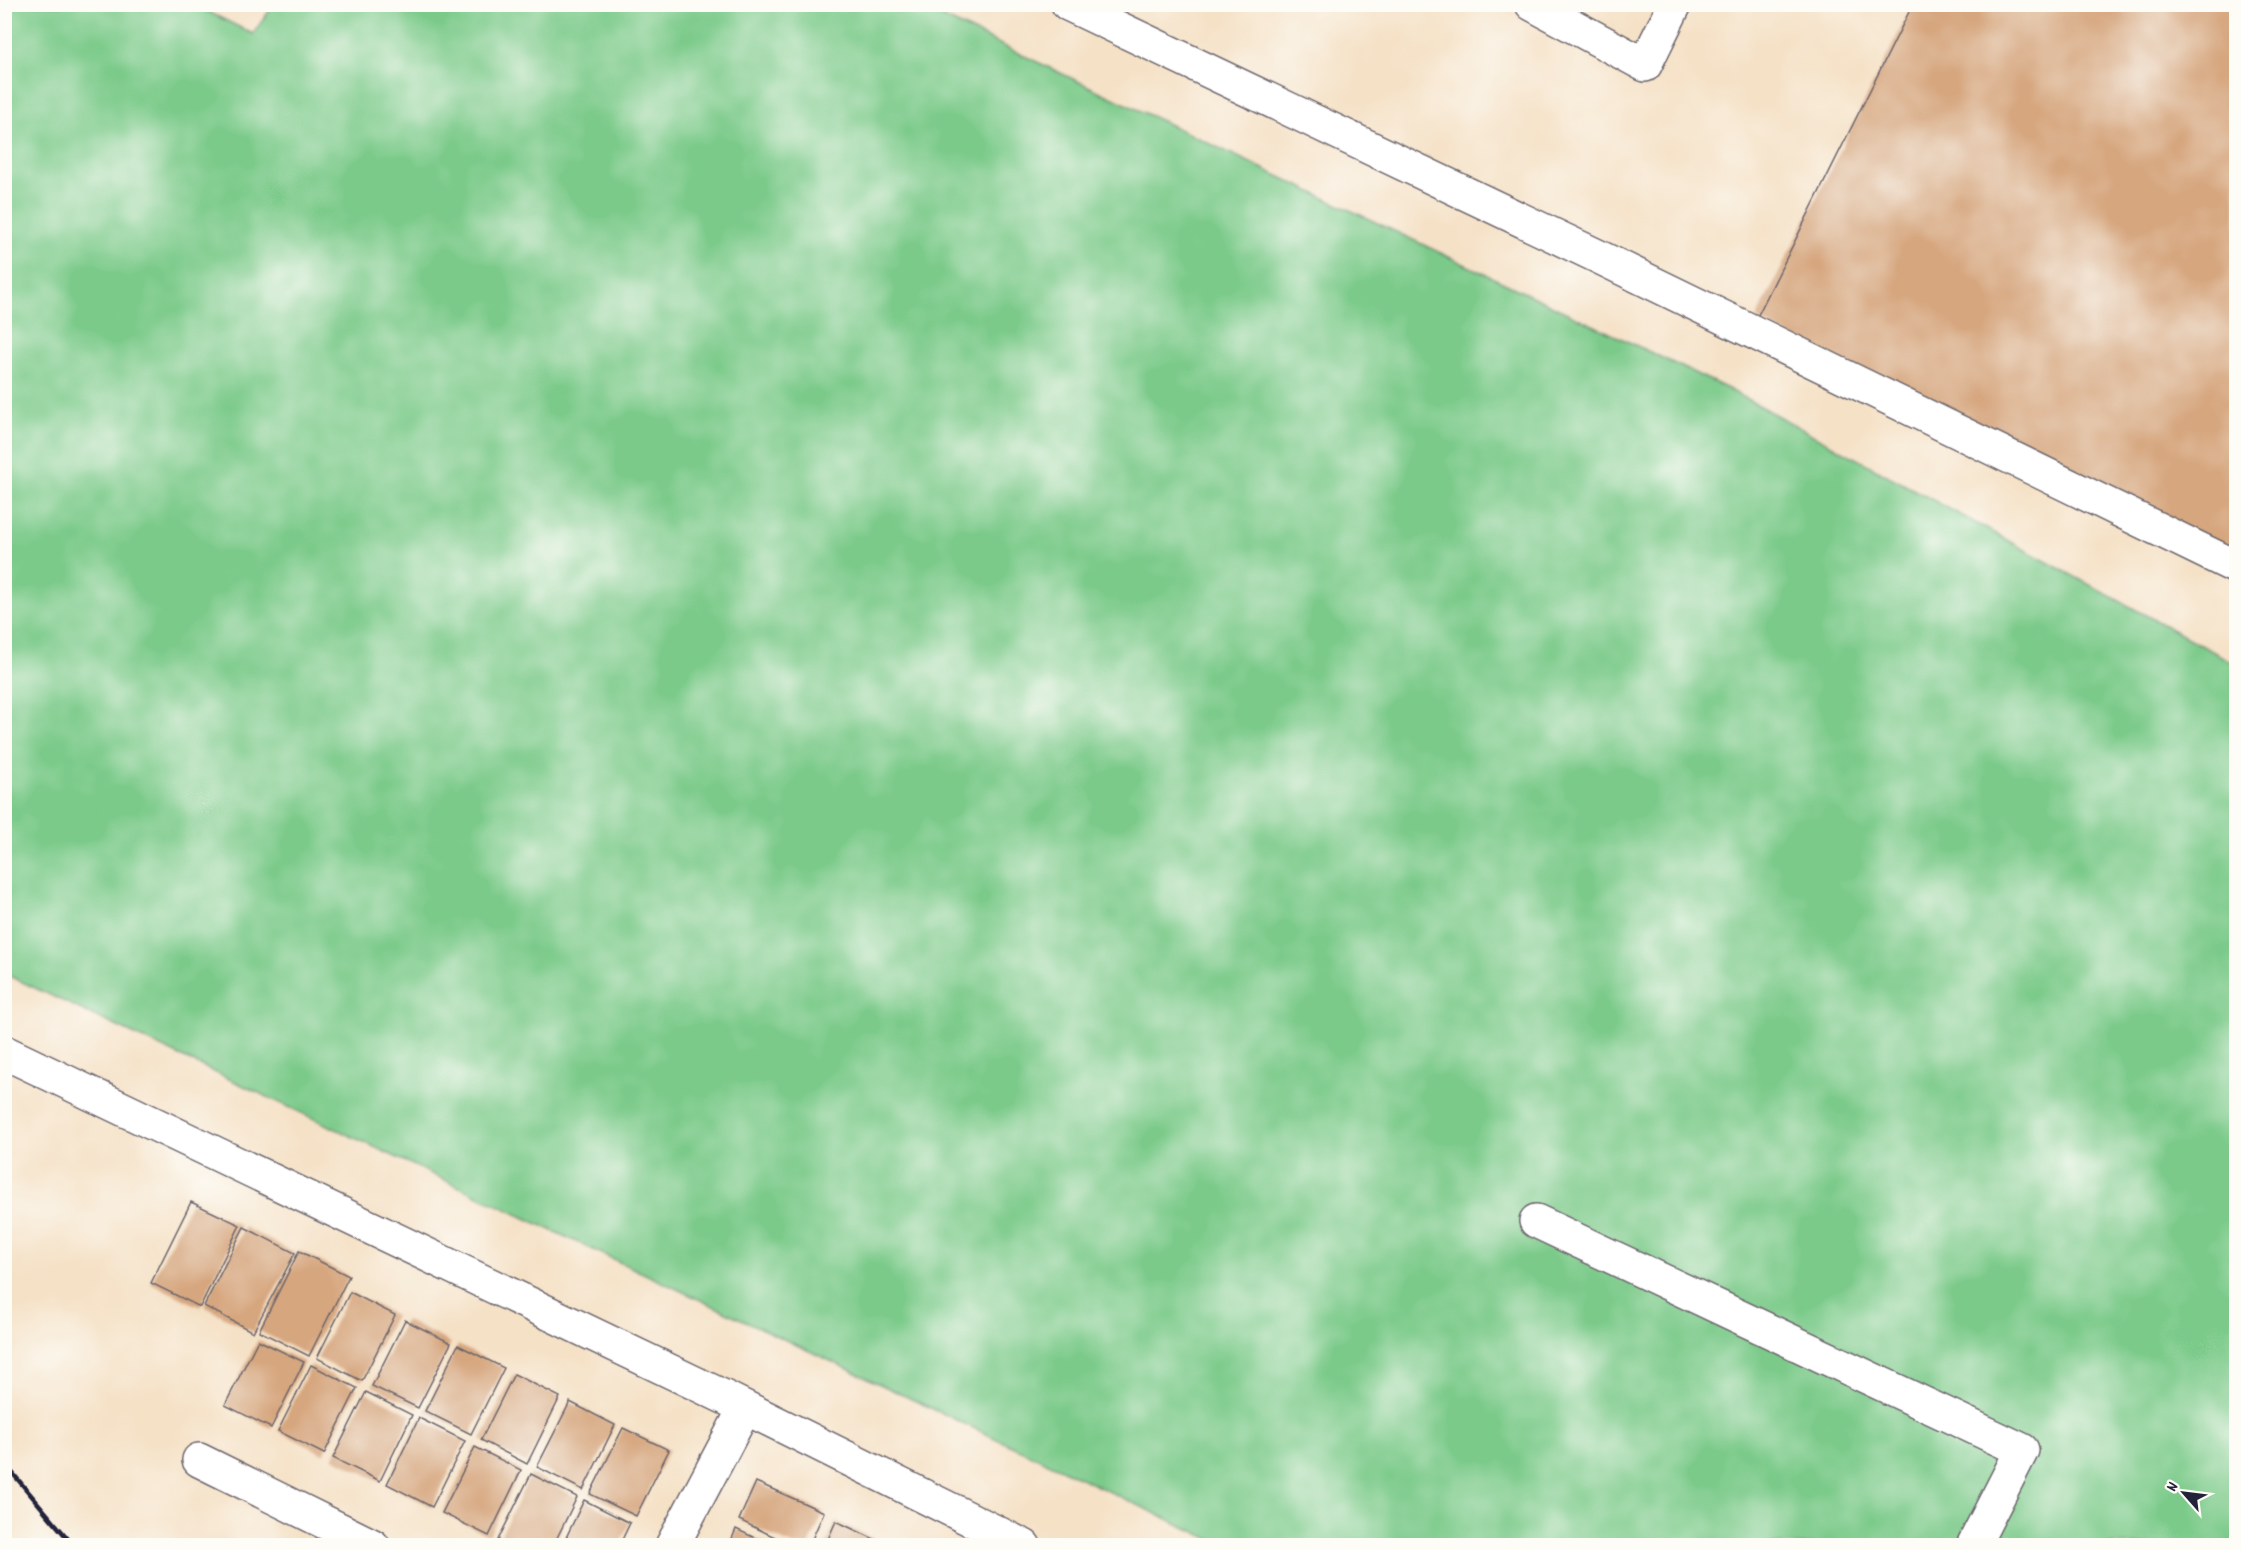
<svg xmlns="http://www.w3.org/2000/svg" width="2241" height="1550" viewBox="0 0 2241 1550" font-family="Dekko,sans-serif">
<rect width="100%" height="100%" fill="#fdfcf7"/>
<filter id="ink" filterUnits="userSpaceOnUse"><feTurbulence type="fractalNoise" baseFrequency=".0167" numOctaves="2"/><feDisplacementMap in="SourceGraphic" scale="12" xChannelSelector="R" yChannelSelector="G"/><feConvolveMatrix kernelMatrix="1 2 1 2 8 2 1 2 1" color-interpolation-filters="sRGB"/></filter>
<filter id="wash" filterUnits="userSpaceOnUse"><feTurbulence type="fractalNoise" baseFrequency=".008" numOctaves="4" result="noise"/><feDisplacementMap in="SourceGraphic" scale="24" xChannelSelector="R" yChannelSelector="G"/><feGaussianBlur stdDeviation="1.35" result="paint"/><feColorMatrix in="noise" values="0 0 0 0 0 0 0 0 0 0 0 0 0 0 0 0 0 1.4 0 .05"/><feComposite in="paint" operator="in"/></filter>
<g filter="url(#wash)">
<rect width="100%" height="100%" fill="#f5e1c6"/>
<polygon fill="#7bca8a" stroke="#4e7662" stroke-width="1.5" points="274,4 917,5 1728,389 2236,664 2236,1545 1223,1545 5,974 5,5 195,5 253,34"/>
<g id="blocks">
<g fill="#d6a67e">
<polygon points="1913,4 2236,4 2236,559 1756,319"/>
<polygon points="191,1202 240,1225 200,1307 151,1283"/>
<polygon points="244,1227 295,1253 253,1332 204,1306"/>
<polygon points="299,1251 349,1276 309,1356 259,1331"/>
<polygon points="350,1292 395,1315 362,1381 317,1358"/>
<polygon points="405,1320 451,1343 418,1408 372,1386"/>
<polygon points="258,1340 304,1362 271,1428 225,1405"/>
<polygon points="458,1345 504,1368 471,1434 425,1411"/>
<polygon points="311,1365 357,1388 324,1454 278,1431"/>
<polygon points="514,1374 560,1397 527,1464 481,1440"/>
<polygon points="366,1392 412,1415 380,1481 333,1458"/>
<polygon points="570,1402 615,1425 583,1490 537,1467"/>
<polygon points="419,1418 465,1441 432,1507 387,1484"/>
<polygon points="623,1428 669,1450 636,1516 590,1494"/>
<polygon points="475,1447 521,1470 489,1536 442,1513"/>
<polygon points="531,1474 577,1497 553,1546 508,1546 498,1540"/>
<polygon points="756,1482 824,1512 809,1546 794,1546 739,1520"/>
<polygon points="584,1500 630,1523 619,1546 562,1546"/>
<polygon points="836,1521 889,1546 825,1546"/>
<polygon points="736,1529 772,1546 729,1546"/>
</g>
</g>
</g>
<g filter="url(#ink)">
<use href="#blocks" fill-opacity="0" stroke="#6c656c" stroke-width="1.5"/>
<g fill="none" stroke-linecap="round" stroke-linejoin="round">
<defs>
<g id="minor">
<polyline points="1068,4 1595,255 2236,567"/>
<polyline points="1532,4 1645,65 1675,4"/>
<polyline points="4,1052 726,1398 1024,1546"/>
<polyline points="1536,1221 2022,1450 1973,1546"/>
<polyline points="199,1460 373,1546"/>
<polyline points="672,1546 745,1408"/>
</g>
</defs>
<use href="#minor" stroke="#6c656c" stroke-width="36"/>
<use href="#minor" stroke="#fff" stroke-width="33"/>
<polyline stroke="#22223b" stroke-width="4.5" points="4,1463 74,1546"/>
</g>
</g>
<rect width="2241" height="1550" fill="none" stroke="#fdfcf7" stroke-width="24"/>
<g transform="translate(2184 1493) rotate(298)" stroke="#fdfcf7" stroke-width="4.5" paint-order="stroke">
<path d="M0-4.5L10 22L0 15L-10 22Z" fill="#22223b"/>
<text y="-9" font-size="16" font-weight="bold" text-anchor="middle" fill="#22223b">N</text>
</g>
</svg>
